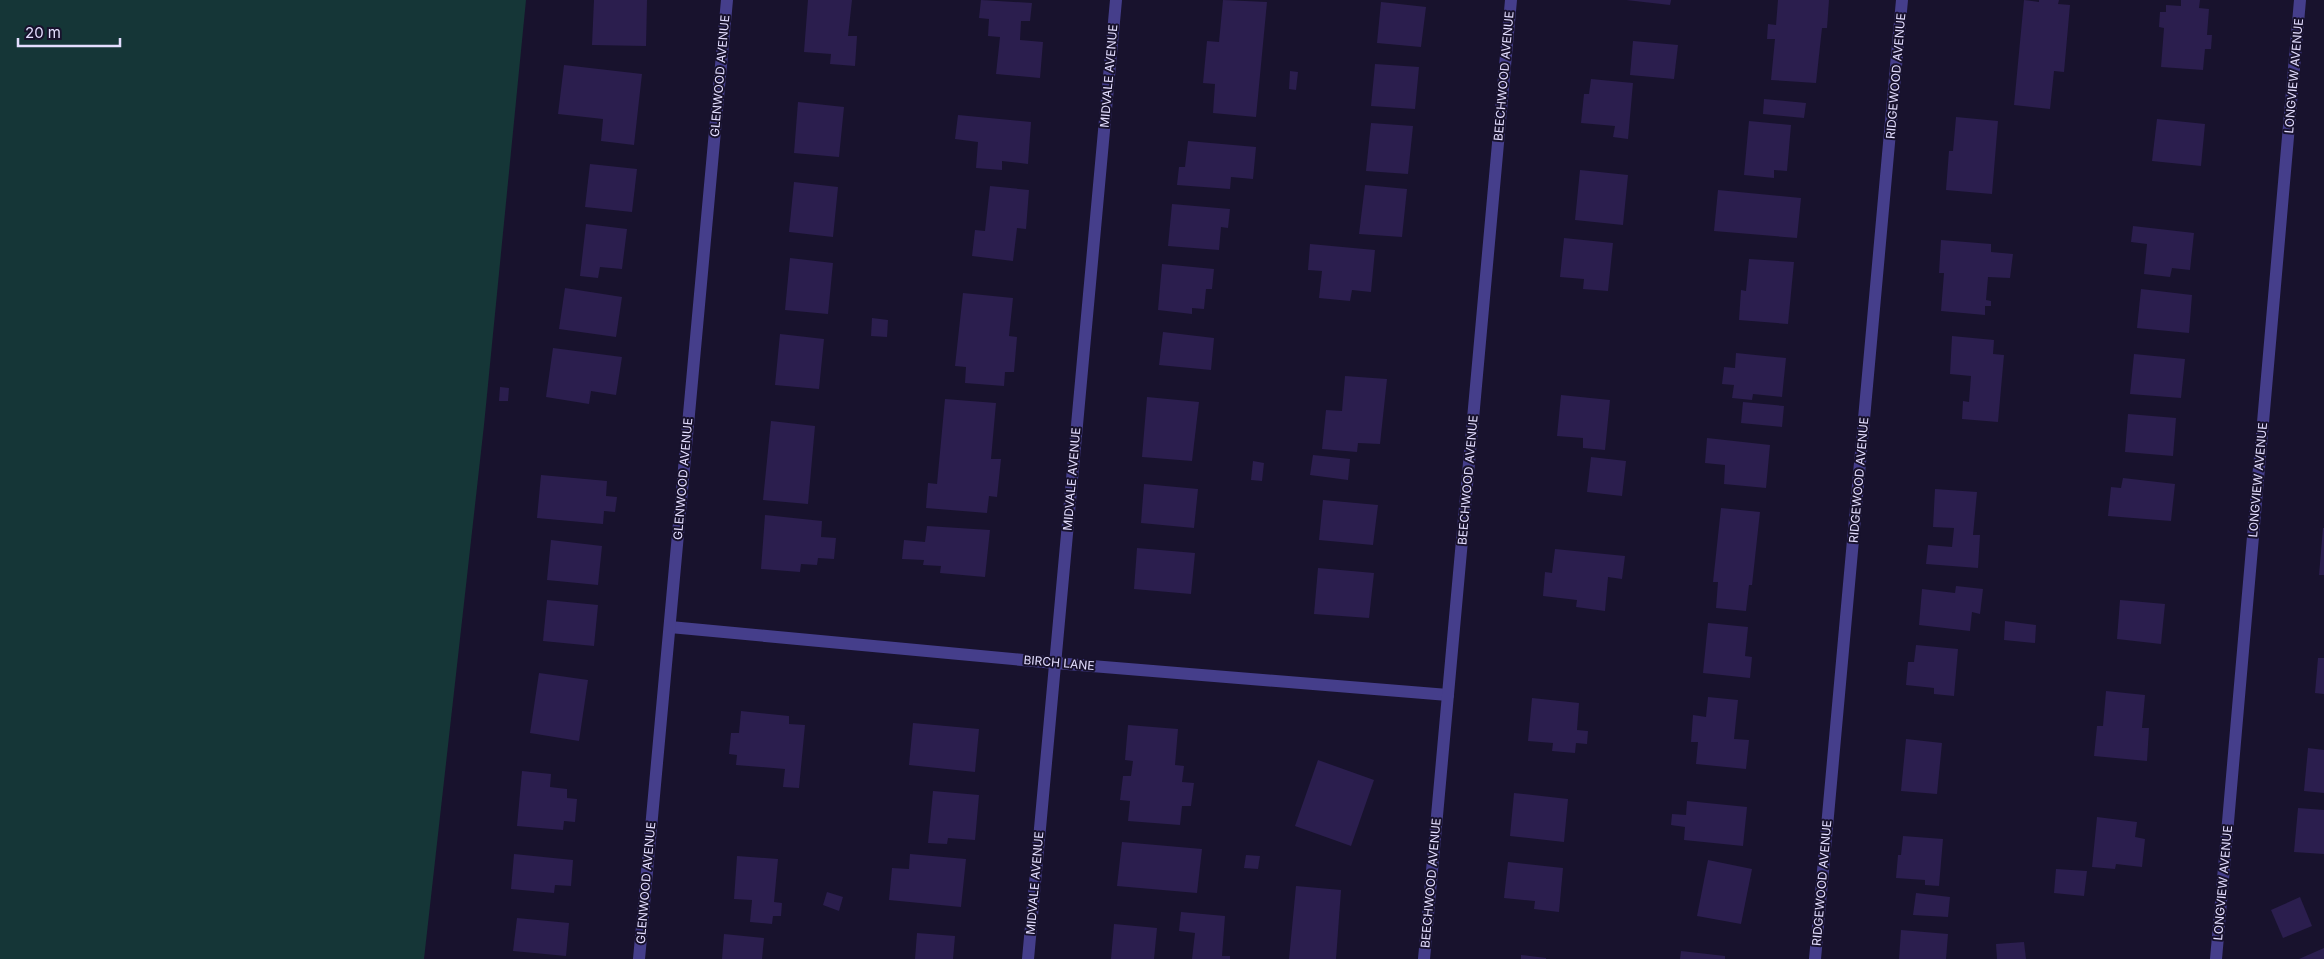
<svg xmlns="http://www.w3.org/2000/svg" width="2324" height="959" viewBox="0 0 2324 959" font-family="Inter,sans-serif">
<rect width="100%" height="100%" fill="#18122d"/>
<polygon fill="#153637" points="0,0 526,0 484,425 424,959 0,959"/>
<g fill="#2b1e4e">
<polygon points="594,0 647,0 646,46 592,45"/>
<polygon points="808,0 852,0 848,36 857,36 855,66 830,64 831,54 804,52"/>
<polygon points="981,0 1032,3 1030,21 1021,21 1020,40 1043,42 1040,78 996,74 1000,37 988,36 989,19 979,18"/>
<polygon points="1223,0 1267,2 1256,117 1213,113 1215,84 1203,83 1207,41 1219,42"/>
<polygon points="1626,0 1671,0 1670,5"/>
<polygon points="1778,0 1829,0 1827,28 1822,28 1816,83 1771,80 1775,39 1767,39 1768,24 1776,25"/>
<polygon points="2024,0 2039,2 2039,0 2059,0 2058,4 2070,5 2064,72 2054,71 2050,109 2014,105"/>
<polygon points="2181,0 2200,0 2199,8 2209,9 2207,35 2212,35 2211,49 2205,49 2203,70 2161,67 2164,28 2159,27 2160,12 2166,12 2166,5 2181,6"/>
<polygon points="1381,2 1426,7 1421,47 1377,43"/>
<polygon points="1633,41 1678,45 1674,79 1630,75"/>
<polygon points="1375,64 1419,67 1415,109 1371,106"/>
<polygon points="564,65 642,74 634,145 601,141 603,119 558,114"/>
<polygon points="1290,71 1298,72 1296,90 1289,89"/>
<polygon points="1591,79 1633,83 1628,139 1613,137 1615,126 1581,123 1584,94 1589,94"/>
<polygon points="1764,99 1806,103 1804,118 1763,114"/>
<polygon points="798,102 844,107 839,157 794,153"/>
<polygon points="958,115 1031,122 1028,164 1002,161 1002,170 976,168 978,142 955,139"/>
<polygon points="1956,117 1998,121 1992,194 1946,190 1949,151 1953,151"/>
<polygon points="2157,119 2205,124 2201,166 2152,161"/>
<polygon points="1749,121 1791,125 1787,171 1774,170 1774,178 1744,175"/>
<polygon points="1371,123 1413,126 1408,174 1366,171"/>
<polygon points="1188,141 1256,147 1253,179 1231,177 1230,189 1177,185 1179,167 1185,167"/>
<polygon points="590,164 637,169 632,212 585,207"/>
<polygon points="1580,170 1628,175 1623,225 1575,220"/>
<polygon points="794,182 838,187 833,237 789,232"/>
<polygon points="1365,185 1407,189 1402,237 1359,234"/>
<polygon points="990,186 1029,190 1026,229 1017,228 1013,261 972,256 975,230 985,231"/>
<polygon points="1718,190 1801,198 1797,238 1714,231"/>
<polygon points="1172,204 1230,209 1228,228 1221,227 1219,250 1168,246"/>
<polygon points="586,224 627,229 622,269 600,267 598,278 580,276"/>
<polygon points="2133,226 2194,233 2190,270 2172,268 2170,277 2144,274 2147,244 2131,242"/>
<polygon points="1564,238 1613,243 1608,291 1583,289 1584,279 1560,277"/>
<polygon points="1941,240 1991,244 1991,252 2013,254 2010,278 1988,277 1986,300 1991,301 1991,306 1985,306 1985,315 1941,311 1944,273 1939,273"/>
<polygon points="1310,244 1375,250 1371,292 1352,290 1350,301 1319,298 1322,271 1308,270"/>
<polygon points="790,258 833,263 828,314 785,310"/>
<polygon points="1749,259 1794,262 1788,324 1739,320 1741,290 1746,291"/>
<polygon points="1162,264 1214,269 1212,289 1206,289 1204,309 1192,308 1192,314 1158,310"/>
<polygon points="565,288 622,297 616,337 559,329"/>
<polygon points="2141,289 2192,295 2189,333 2137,328"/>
<polygon points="963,293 1013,298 1009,336 1017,337 1014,372 1005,372 1004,386 965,383 966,367 955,366"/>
<polygon points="872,318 888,320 887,337 871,336"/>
<polygon points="1163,332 1214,338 1211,370 1159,365"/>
<polygon points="780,334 824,339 819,389 775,385"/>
<polygon points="1952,336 1994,340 1993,354 2004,355 1998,422 1962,419 1963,401 1969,402 1971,376 1950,374"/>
<polygon points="553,348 622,357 616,395 591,391 589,404 546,397"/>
<polygon points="1736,353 1786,358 1782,397 1753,394 1752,400 1732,398 1734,385 1722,384 1724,367 1735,368"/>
<polygon points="2134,354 2185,359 2181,398 2130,394"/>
<polygon points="1345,376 1387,379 1380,444 1358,443 1357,452 1322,449 1326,410 1342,411"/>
<polygon points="500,387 509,388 508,401 499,401"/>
<polygon points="1561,395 1610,400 1605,450 1583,448 1583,438 1557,436"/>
<polygon points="1147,397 1199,402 1192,461 1142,457"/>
<polygon points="945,399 996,403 991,459 1001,459 997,497 989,496 987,513 926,508 928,483 937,484"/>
<polygon points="1743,402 1784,406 1782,427 1741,423"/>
<polygon points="2128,414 2176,418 2173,456 2125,452"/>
<polygon points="771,421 815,426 808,504 763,500"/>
<polygon points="1707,438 1770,445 1766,488 1724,484 1725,465 1705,463"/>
<polygon points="1313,455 1350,459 1348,480 1310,475"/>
<polygon points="1591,457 1626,461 1622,496 1587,492"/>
<polygon points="1253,461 1264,463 1262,481 1251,480"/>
<polygon points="541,475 607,481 606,496 617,497 615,512 604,511 603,524 537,518"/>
<polygon points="2123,478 2175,484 2171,521 2108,516 2111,487 2121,488"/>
<polygon points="1144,484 1198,489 1194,528 1141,523"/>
<polygon points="1935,489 1977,492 1973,535 1980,535 1978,568 1926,564 1928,545 1952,547 1954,528 1933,527"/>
<polygon points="1323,500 1378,505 1373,545 1319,540"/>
<polygon points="1721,508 1760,512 1752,585 1749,585 1746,611 1716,608 1718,582 1713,582"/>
<polygon points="765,515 822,521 821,537 836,538 834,559 818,558 817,565 801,564 800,572 761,569"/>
<polygon points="927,526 990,530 985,577 940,573 941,566 923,565 924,560 902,559 904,540 925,542"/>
<polygon points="2323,528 2324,528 2324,575 2319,575"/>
<polygon points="551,540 602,546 598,585 547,580"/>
<polygon points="1137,548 1195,553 1191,594 1134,589"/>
<polygon points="1555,549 1625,556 1622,579 1608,577 1605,611 1576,607 1577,600 1543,596 1545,572 1552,573"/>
<polygon points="1318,568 1374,573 1369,618 1314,614"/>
<polygon points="1956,586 1983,589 1980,614 1972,612 1970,631 1919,625 1922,589 1955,593"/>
<polygon points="547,600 598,605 594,646 543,641"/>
<polygon points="2120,600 2165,604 2161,644 2117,639"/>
<polygon points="2005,621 2036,625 2035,643 2004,640"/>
<polygon points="1708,623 1748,627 1745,656 1752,657 1750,678 1703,673"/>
<polygon points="1916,645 1958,649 1954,696 1934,694 1934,688 1906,685 1908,662 1914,662"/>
<polygon points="2318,658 2324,658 2324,694 2315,693"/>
<polygon points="539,673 588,680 579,741 530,733"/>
<polygon points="2106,691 2145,695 2142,728 2149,728 2147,761 2094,756 2097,726 2103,726"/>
<polygon points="1708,697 1738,700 1734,739 1749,740 1746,769 1696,764 1698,742 1691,742 1693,715 1706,717"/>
<polygon points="1532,698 1579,703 1577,730 1588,731 1587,744 1576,743 1575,753 1552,751 1553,743 1528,741"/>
<polygon points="741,711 789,716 789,724 805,725 799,788 783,787 785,769 736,765 737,755 729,754 731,733 739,733"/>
<polygon points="913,723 979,729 975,772 909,765"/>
<polygon points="1128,725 1178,729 1175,765 1184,766 1182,782 1194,783 1191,806 1182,806 1180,825 1128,821 1130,801 1120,800 1123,776 1131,776 1133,761 1125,760"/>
<polygon points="1906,739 1942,743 1937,794 1901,791"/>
<polygon points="2308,748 2324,750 2324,793 2304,791"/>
<polygon points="1318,760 1374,780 1351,846 1295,826"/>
<polygon points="522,771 551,774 550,787 567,789 567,798 577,799 575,822 564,821 563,830 517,826"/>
<polygon points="933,791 979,795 975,840 948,838 947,844 928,843"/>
<polygon points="1514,793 1568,799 1564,842 1510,836"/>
<polygon points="1687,801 1747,807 1743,846 1684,840 1685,827 1671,825 1672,814 1686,815"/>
<polygon points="2298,808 2324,810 2324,854 2294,852"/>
<polygon points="2097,817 2137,822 2135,837 2145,839 2142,867 2116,864 2115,869 2092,867"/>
<polygon points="1903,836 1943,839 1939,886 1925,885 1925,880 1896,878 1898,855 1901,855"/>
<polygon points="1122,842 1202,849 1197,893 1117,886"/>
<polygon points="514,854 573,860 571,886 555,885 554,893 511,889"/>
<polygon points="910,854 966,859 961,907 889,900 892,868 909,869"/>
<polygon points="1246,855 1260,856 1258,869 1244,868"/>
<polygon points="737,856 778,859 774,902 782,903 781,916 773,916 772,924 750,922 752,900 734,899"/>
<polygon points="1708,860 1752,869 1741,924 1697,916"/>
<polygon points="1508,862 1563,868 1559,912 1534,909 1535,901 1504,898"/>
<polygon points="2056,869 2087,871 2084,896 2054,893"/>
<polygon points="1296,886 1341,890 1336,959 1289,959"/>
<polygon points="827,892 843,897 839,911 823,905"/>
<polygon points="1916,893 1950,897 1948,917 1913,915"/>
<polygon points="2300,897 2312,926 2283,938 2271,910"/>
<polygon points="1181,912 1225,916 1222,956 1230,956 1230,959 1192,959 1195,933 1179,931"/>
<polygon points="517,918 569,923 566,956 513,951"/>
<polygon points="1114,924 1157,928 1154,959 1111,959"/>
<polygon points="1901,930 1948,934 1946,959 1899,959"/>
<polygon points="917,933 955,936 953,959 915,959"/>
<polygon points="724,934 764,938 762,959 722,959"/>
<polygon points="2024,942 2026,959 1997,959 1996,944"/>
<polygon points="2324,948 2324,959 2299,959"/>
<polygon points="1681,951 1725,956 1725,959 1680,959"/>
<polygon points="1521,955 1546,958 1546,959 1521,959"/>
</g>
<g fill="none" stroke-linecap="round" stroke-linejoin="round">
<g stroke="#453e8b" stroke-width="12">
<polyline points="670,627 1055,663 1448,695"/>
<polyline points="639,959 727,0"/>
<polyline points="1028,959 1116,0"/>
<polyline points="1424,959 1511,0"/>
<polyline points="1815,959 1902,0"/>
<polyline points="2216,959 2300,0"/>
</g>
</g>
<g text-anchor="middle" stroke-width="4" stroke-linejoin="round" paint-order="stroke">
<g font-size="12" fill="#e4deff" stroke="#18122d">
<text transform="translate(720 76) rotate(-85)" y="4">GLENWOOD AVENUE</text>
<text transform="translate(1109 76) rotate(-85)" y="4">MIDVALE AVENUE</text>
<text transform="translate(1504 76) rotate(-85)" y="4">BEECHWOOD AVENUE</text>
<text transform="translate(1896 76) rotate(-85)" y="4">RIDGEWOOD AVENUE</text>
<text transform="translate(2294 76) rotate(-85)" y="4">LONGVIEW AVENUE</text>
<text transform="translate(683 479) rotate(-85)" y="4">GLENWOOD AVENUE</text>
<text transform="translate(1072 479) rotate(-85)" y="4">MIDVALE AVENUE</text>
<text transform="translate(1468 480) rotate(-85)" y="4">BEECHWOOD AVENUE</text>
<text transform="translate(1859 480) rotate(-85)" y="4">RIDGEWOOD AVENUE</text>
<text transform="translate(2258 480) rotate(-85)" y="4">LONGVIEW AVENUE</text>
<text transform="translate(1059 663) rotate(5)" y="4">BIRCH LANE</text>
<text transform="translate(646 883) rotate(-85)" y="4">GLENWOOD AVENUE</text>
<text transform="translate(1035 883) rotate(-85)" y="4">MIDVALE AVENUE</text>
<text transform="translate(1431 883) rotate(-85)" y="4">BEECHWOOD AVENUE</text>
<text transform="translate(1822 883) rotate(-85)" y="4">RIDGEWOOD AVENUE</text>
<text transform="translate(2223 883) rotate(-85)" y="4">LONGVIEW AVENUE</text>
</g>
</g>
<path d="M18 38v8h102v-8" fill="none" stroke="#e4deff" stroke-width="2.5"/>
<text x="25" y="38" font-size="15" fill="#e4deff" stroke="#18122d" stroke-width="4" paint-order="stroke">20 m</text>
</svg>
